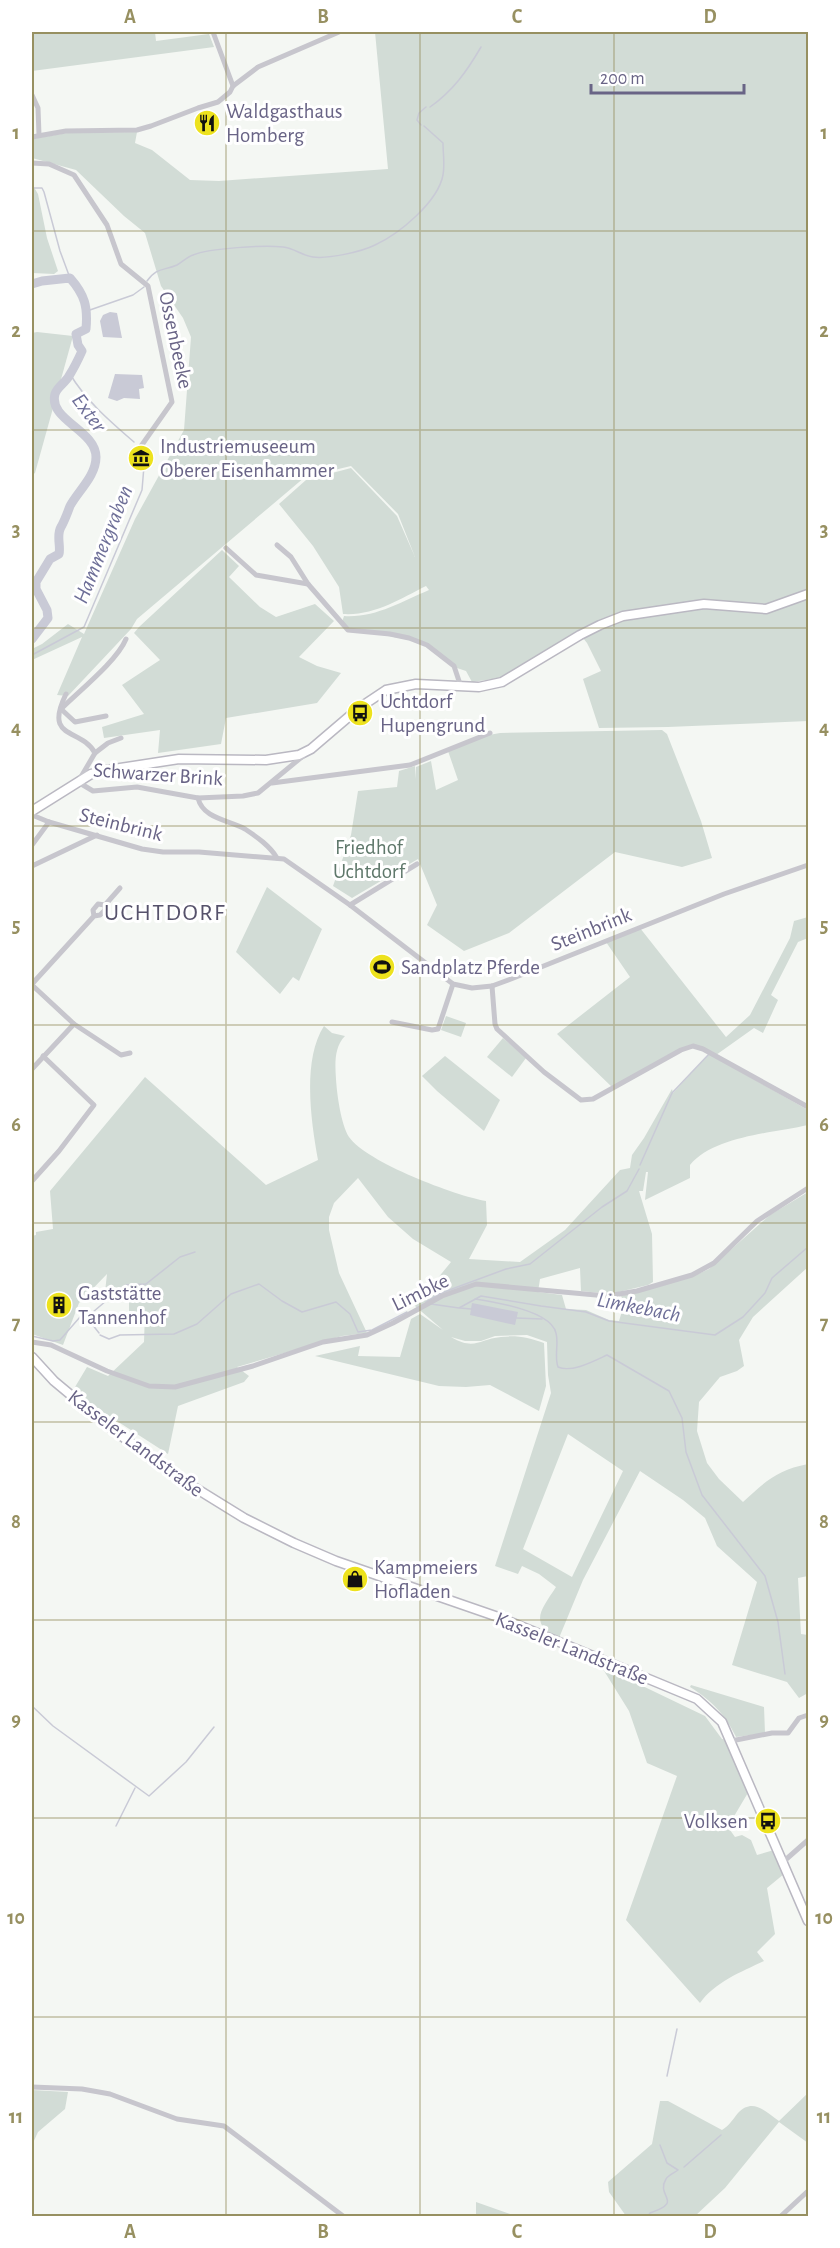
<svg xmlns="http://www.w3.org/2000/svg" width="840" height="2248" viewBox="0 0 840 2248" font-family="'Alegreya Sans',sans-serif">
<rect width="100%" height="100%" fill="#f4f7f3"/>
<g fill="#d2dcd6" fill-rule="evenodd">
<polygon points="32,32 155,32 156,41 209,34 214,47 32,71"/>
<path d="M375 32H808V721L668 727 599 728 583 679 601 671 587 643 579 633 507 677 472 682 466 671 457 668 427 643 349 629 342 622 344 616C375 618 401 602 429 590L426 586C400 599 374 616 343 614L339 587 313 546 279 504 306 480 351 468 397 516 415 557 398 514 351 466 305 477 137 619 131 629 68 696 57 695 82 637 32 660V649L42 644 68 624 84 634 135 519 184 430 191 337 183 318 161 286 145 233 124 216 76 170 32 158V139L67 133 137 132 135 143 152 150 190 180 219 181 388 169Z"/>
<polygon points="32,184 38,194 47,238 58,271 54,274 32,273"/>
<polygon points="37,332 73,336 35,473 32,475 32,333"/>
<polygon points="222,550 239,566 229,577 260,607 276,617 315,604 334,621 299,657 317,666 341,673 317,703 226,718 221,744 158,753 160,730 104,738 102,727 144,714 122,685 160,660 134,633 139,627"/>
<polygon points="662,730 667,734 701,821 712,858 682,867 615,852 509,933 464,951 427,925 437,905 418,859 352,898 333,886 351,835 358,791 397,787 399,771 415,766 416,779 416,767 431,761 436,790 458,780 448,751 489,735 500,733"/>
<polygon points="267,887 322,929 299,981 293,977 280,994 236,952"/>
<polygon points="808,917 808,938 798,942 771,995 778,1000 763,1033 754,1028 716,1055 693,1045 613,1088 557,1034 630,977 606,942 640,928 726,1037 750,1015 790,938 794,921"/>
<polygon points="379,955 393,968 384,978 370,965"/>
<polygon points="446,1016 466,1023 461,1037 441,1030"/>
<path d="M324 1026 332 1033 345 1036C334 1047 335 1064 336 1079 337 1095 341 1124 349 1137 366 1162 456 1196 486 1201L487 1225 469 1259 520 1262 565 1230 620 1170 630 1168 632 1155 644 1138 672 1089 673 1093 709 1054 808 1110V1125C773 1133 714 1136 690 1165V1178L645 1200 648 1172H646L643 1191H639L652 1234 653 1282 648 1285 610 1294 581 1291 580 1268 540 1279 538 1292 562 1295 566 1309 586 1310 609 1320 619 1321 623 1308 627 1305 621 1296 698 1274 709 1269 770 1215 808 1192V1267L753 1317 739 1340 744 1366 737 1371 720 1377 699 1402 697 1431 707 1463 719 1479 743 1502C766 1481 777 1470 808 1464V1576L798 1578 801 1634 808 1635V1693L799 1698 787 1682 732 1665 757 1582 717 1546 705 1518 683 1500 640 1471 583 1580 559 1638C528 1624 541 1610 556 1587L539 1574 522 1566 518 1574 495 1566 551 1393 548 1375 547 1342 527 1335 495 1336 481 1341H465L451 1337C475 1351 479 1339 501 1337 517 1335 529 1338 544 1343L546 1386 539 1411 490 1385 466 1387 439 1386 315 1356 360 1346 358 1356 400 1357 411 1319 420 1314 443 1330 415 1306 451 1262 413 1239 388 1217 358 1178 334 1203 329 1217V1230L339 1273 367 1333 342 1336 237 1367 249 1376 244 1382 178 1406 168 1454 72 1392 87 1367 108 1376 144 1342 145 1312H129V1293L105 1292 107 1274 79 1303 63 1345 32 1334 33 1292 32 1236 36 1235V1232L53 1229 50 1191 145 1077 266 1185 318 1160C311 1122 302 1060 324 1026ZM568 1434 623 1471 572 1577 523 1549Z"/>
<polygon points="503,1038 526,1058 512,1077 487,1057"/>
<polygon points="445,1056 500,1100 484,1131 437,1091 422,1076"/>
<path d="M601 1666 705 1716 722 1739 728 1740 749 1791 733 1818 725 1823 735 1837 742 1835 751 1840 757 1855 774 1850 784 1874 767 1888 775 1934 757 1952 764 1961C741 1972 715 1982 700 2003L626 1920 677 1776 647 1763 629 1711Z"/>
<path d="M691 1685 764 1707 765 1733 736 1737C725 1714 712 1701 690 1687Z"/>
<polygon points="32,2090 68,2092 65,2109 38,2132 32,2145"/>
<path d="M808 2093V2143L779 2122 725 2188 695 2216H626L609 2192 608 2182 652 2144 660 2101H668L722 2130C729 2126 733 2119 738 2113 753 2097 766 2112 779 2121Z"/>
<polygon points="476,2202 516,2216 476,2216"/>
</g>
<g fill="#c9cad6">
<polygon points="110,312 117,313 122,338 103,337 100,321 103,315"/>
<polygon points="115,374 142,375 144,388 139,389 140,399 124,398 117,401 108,398"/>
<polygon points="472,1303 518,1312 515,1325 470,1315"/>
</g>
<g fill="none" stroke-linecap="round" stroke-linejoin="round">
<g stroke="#c9cad6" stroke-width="1.5">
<path d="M430 107C453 91 467 71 481 47"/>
<polyline points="421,125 417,120 419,113 426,107"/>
<polyline points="32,188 42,188 44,192 60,251 70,278"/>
<path d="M147 281C157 267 163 271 177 265 182 262 187 257 193 255 210 248 264 245 283 247 294 248 303 256 313 257 328 259 361 252 375 245 399 234 438 202 443 175 445 165 443 153 443 143L424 126"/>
<polyline points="87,311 133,295 144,287"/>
<path d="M70 374C86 401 111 422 134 442"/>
<polyline points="32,655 84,627 142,490 144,466 148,459 142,451"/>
<polyline points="640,1165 672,1093 709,1054"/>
<path d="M475 1299C495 1302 551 1311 556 1333 559 1344 554 1356 558 1367 572 1373 594 1361 607 1355L669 1391 682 1418 686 1452 702 1495 765 1576 778 1622 785 1674"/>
<polyline points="426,1302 439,1294 460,1286 506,1269 530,1264 602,1207 627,1191 639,1169"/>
<polyline points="431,1304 459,1308 481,1296 541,1306 586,1312 609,1321 715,1335 743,1317 765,1293 772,1278 808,1247"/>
<polyline points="460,1308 471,1309"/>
<polyline points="85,1315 99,1333"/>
<polyline points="516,1318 542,1319"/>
<polyline points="100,1335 109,1339 120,1335 174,1334 197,1324 231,1294 259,1284 282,1301 302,1312 336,1302 350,1314 358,1332 372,1330 407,1312"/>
<polyline points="32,1336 53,1341 60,1340 80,1317 93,1312 120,1289 126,1285 146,1284 180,1257 195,1252"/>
<polyline points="32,1706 53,1726 149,1796 186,1762 214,1727"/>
<polyline points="116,1826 135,1788"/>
<polyline points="667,2076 677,2029"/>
<polyline points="684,2167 721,2135"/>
<path d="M648 2216 650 2213C685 2201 655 2197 666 2179 668 2175 674 2173 678 2170L667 2163 660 2145"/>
</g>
<path stroke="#c9cad6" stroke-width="9" d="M32 284 42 281 70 278C85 295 88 307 86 329L76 334 78 345 82 351C78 360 74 368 69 376 65 383 57 387 55 394 48 420 96 430 96 457 96 476 78 491 70 506 67 514 65 520 61 527 56 535 61 546 59 554L50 559 36 582V589L47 610 48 618 32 639"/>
<defs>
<g id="secondary">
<polyline points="32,811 91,774 107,770 179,759 266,760 299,755 311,749 359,708 386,690 416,684 479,687 502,682 580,635 600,625 623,616 704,604 766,609 808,594"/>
<polyline points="32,1357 54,1381 108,1426 176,1476 244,1518 294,1543 336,1561 501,1618 697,1699 722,1722 808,1921"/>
</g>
</defs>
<use href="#secondary" stroke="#bab8c2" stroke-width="11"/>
<g stroke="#c7c6cd" stroke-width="5">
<polyline points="213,32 233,86"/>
<polyline points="32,95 38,108 39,135"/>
<polyline points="32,137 66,131 137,130 151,126 198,108 218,102 230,92 233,86 258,67 339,32"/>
<polyline points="32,163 49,164 74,175 107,225 121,264 148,286 172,402 132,459"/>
<polyline points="277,545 291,557 308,584 348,630 390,634 409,638 427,645 454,666 461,687"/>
<polyline points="226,548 256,575 308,584"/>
<path d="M66 694C43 741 81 727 95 753L78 782 93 791 137 787 198 798 243 796 258 793 303 756"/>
<path d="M61 709C79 691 117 661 126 639"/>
<polyline points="61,709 75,722 106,716"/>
<polyline points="95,753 108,743 121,738"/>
<polyline points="272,783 410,765 490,733"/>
<path d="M198 798C203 819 229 820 245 829 257 837 270 846 277 858"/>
<polyline points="32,815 49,822 142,849 163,852 199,852 284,859 350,905 453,984 472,988 492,986 511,979 724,894 808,865"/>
<polyline points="32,845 49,822"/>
<polyline points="32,866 97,835"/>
<polyline points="105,905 120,888"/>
<polyline points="350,905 417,864"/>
<polyline points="32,984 94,916 100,915 105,910 105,905 98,904 93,910 94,916"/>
<polyline points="32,985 74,1024 121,1055 130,1053"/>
<polyline points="492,986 495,1024 497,1029 544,1072 581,1100 593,1099 681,1050 693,1046 703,1049 808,1107"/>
<polyline points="392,1022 432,1030 438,1029 453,984"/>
<polyline points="32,1069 74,1024"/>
<polyline points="32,1181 59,1151 94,1105 43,1056"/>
<polyline points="32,1342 51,1345 107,1371 149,1386 175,1387 253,1366 323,1342 367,1335 393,1323 442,1296 476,1284 607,1296 637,1291 692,1275 714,1263 757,1221 808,1188"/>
<polyline points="731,1741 772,1733 788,1733 799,1718 808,1715"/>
<polyline points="783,1862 808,1840"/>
<polyline points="32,2087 82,2089 110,2094 177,2119 224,2126 343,2216"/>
<polyline points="781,2216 808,2191"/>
</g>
<use href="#secondary" stroke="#fff" stroke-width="8"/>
</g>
<path fill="none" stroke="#979061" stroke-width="1.5" stroke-opacity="0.55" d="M226 32V2216M420 32V2216M614 32V2216M32 231H808M32 430H808M32 628H808M32 826H808M32 1025H808M32 1223H808M32 1422H808M32 1620H808M32 1818H808M32 2017H808"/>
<defs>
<symbol id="restaurant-disc" viewBox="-11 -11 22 22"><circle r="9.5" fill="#ede21d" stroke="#fff"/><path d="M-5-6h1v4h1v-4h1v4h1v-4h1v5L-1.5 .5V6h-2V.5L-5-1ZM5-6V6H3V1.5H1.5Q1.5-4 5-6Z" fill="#111"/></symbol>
<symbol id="museum-disc" viewBox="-11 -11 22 22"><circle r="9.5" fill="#ede21d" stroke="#fff"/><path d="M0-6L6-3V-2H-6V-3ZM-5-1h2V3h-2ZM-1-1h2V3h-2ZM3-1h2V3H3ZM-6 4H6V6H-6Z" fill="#111"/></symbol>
<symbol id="bus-disc" viewBox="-11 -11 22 22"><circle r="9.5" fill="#ede21d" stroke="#fff"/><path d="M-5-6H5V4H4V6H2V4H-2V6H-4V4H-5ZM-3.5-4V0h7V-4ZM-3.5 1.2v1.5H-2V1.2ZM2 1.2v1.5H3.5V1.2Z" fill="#111"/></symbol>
<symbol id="stadium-disc" viewBox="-11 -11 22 22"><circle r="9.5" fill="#ede21d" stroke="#fff"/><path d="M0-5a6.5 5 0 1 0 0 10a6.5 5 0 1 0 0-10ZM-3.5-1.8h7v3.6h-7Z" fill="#111"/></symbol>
<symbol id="building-disc" viewBox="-11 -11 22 22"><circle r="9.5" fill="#ede21d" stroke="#fff"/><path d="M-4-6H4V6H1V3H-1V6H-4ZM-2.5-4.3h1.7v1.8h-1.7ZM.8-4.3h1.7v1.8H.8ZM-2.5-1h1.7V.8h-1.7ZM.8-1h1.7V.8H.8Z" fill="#111"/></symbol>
<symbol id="shop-disc" viewBox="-11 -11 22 22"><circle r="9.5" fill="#ede21d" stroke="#fff"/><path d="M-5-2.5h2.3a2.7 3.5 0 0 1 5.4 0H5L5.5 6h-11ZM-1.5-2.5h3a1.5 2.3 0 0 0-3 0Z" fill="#111"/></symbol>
</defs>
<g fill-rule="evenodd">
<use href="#restaurant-disc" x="192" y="108" width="30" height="30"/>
<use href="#museum-disc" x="126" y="443" width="30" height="30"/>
<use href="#bus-disc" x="345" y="698" width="30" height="30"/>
<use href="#stadium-disc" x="367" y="952" width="30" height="30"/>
<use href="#building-disc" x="44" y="1290" width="30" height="30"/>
<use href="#shop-disc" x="340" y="1564" width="30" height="30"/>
<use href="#bus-disc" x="753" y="1806" width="30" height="30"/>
</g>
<g text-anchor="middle" stroke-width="6" stroke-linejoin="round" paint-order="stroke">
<g font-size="21" fill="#696486" stroke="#fff" text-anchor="start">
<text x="226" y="118">Waldgasthaus<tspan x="226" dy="24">Homberg</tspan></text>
<text x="160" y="453">Industriemuseeum<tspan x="160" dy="24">Oberer Eisenhammer</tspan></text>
<text x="380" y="708">Uchtdorf<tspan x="380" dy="24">Hupengrund</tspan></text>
<text x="401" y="974">Sandplatz Pferde</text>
<text x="78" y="1300">Gaststätte<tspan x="78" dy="24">Tannenhof</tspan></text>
<text x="374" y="1574">Kampmeiers<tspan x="374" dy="24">Hofladen</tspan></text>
<text x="748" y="1828" text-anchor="end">Volksen</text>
</g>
<g font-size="21" fill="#696486" stroke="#fff">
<text transform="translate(176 340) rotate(78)" y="7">Ossenbeeke</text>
<text transform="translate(158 774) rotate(4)" y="7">Schwarzer Brink</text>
<text transform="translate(121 824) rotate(14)" y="7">Steinbrink</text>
<text transform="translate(591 929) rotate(-22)" y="7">Steinbrink</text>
<text transform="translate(420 1292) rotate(-26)" y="7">Limbke</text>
<text transform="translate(136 1443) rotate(37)" y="7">Kasseler Landstraße</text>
<text transform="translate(572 1648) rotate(22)" y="7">Kasseler Landstraße</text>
</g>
<g font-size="21" fill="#5f786b" stroke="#fff">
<text x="369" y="854">Friedhof<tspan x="369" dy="24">Uchtdorf</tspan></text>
</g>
<g font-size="22" font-style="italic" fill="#6e6f98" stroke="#fff">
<text transform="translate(90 412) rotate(53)" y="8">Exter</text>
<text transform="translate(102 544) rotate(-68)" y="8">Hammergraben</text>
<text transform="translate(639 1306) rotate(11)" y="8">Limkebach</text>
</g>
<g font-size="24" letter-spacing="1.5" fill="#56526b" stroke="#fff">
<text x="165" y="920">UCHTDORF</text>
</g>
</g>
<rect width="840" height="2248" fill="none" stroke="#ffffff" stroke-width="66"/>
<path d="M591 84v9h153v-9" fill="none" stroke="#696486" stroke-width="3"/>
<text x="600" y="84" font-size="18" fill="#696486" stroke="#ffffff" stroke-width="4.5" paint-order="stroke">200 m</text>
<rect x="33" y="33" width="774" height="2182" fill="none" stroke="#979061" stroke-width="2"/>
<g font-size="20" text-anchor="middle" font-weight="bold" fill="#979061">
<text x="130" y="23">A</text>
<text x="323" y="23">B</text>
<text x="517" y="23">C</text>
<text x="710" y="23">D</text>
<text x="16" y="139">1</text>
<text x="824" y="139">1</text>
<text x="16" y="337">2</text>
<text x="824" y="337">2</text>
<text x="16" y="536">3</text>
<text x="824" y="536">3</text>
<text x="16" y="734">4</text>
<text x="824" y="734">4</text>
<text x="16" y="932">5</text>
<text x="824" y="932">5</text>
<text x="16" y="1131">6</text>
<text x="824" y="1131">6</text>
<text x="16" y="1329">7</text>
<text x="824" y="1329">7</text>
<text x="16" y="1528">8</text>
<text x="824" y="1528">8</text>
<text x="16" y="1726">9</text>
<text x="824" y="1726">9</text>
<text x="16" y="1924">10</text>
<text x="824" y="1924">10</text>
<text x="16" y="2123">11</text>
<text x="824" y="2123">11</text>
<text x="130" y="2238">A</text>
<text x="323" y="2238">B</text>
<text x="517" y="2238">C</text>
<text x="710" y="2238">D</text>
</g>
</svg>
